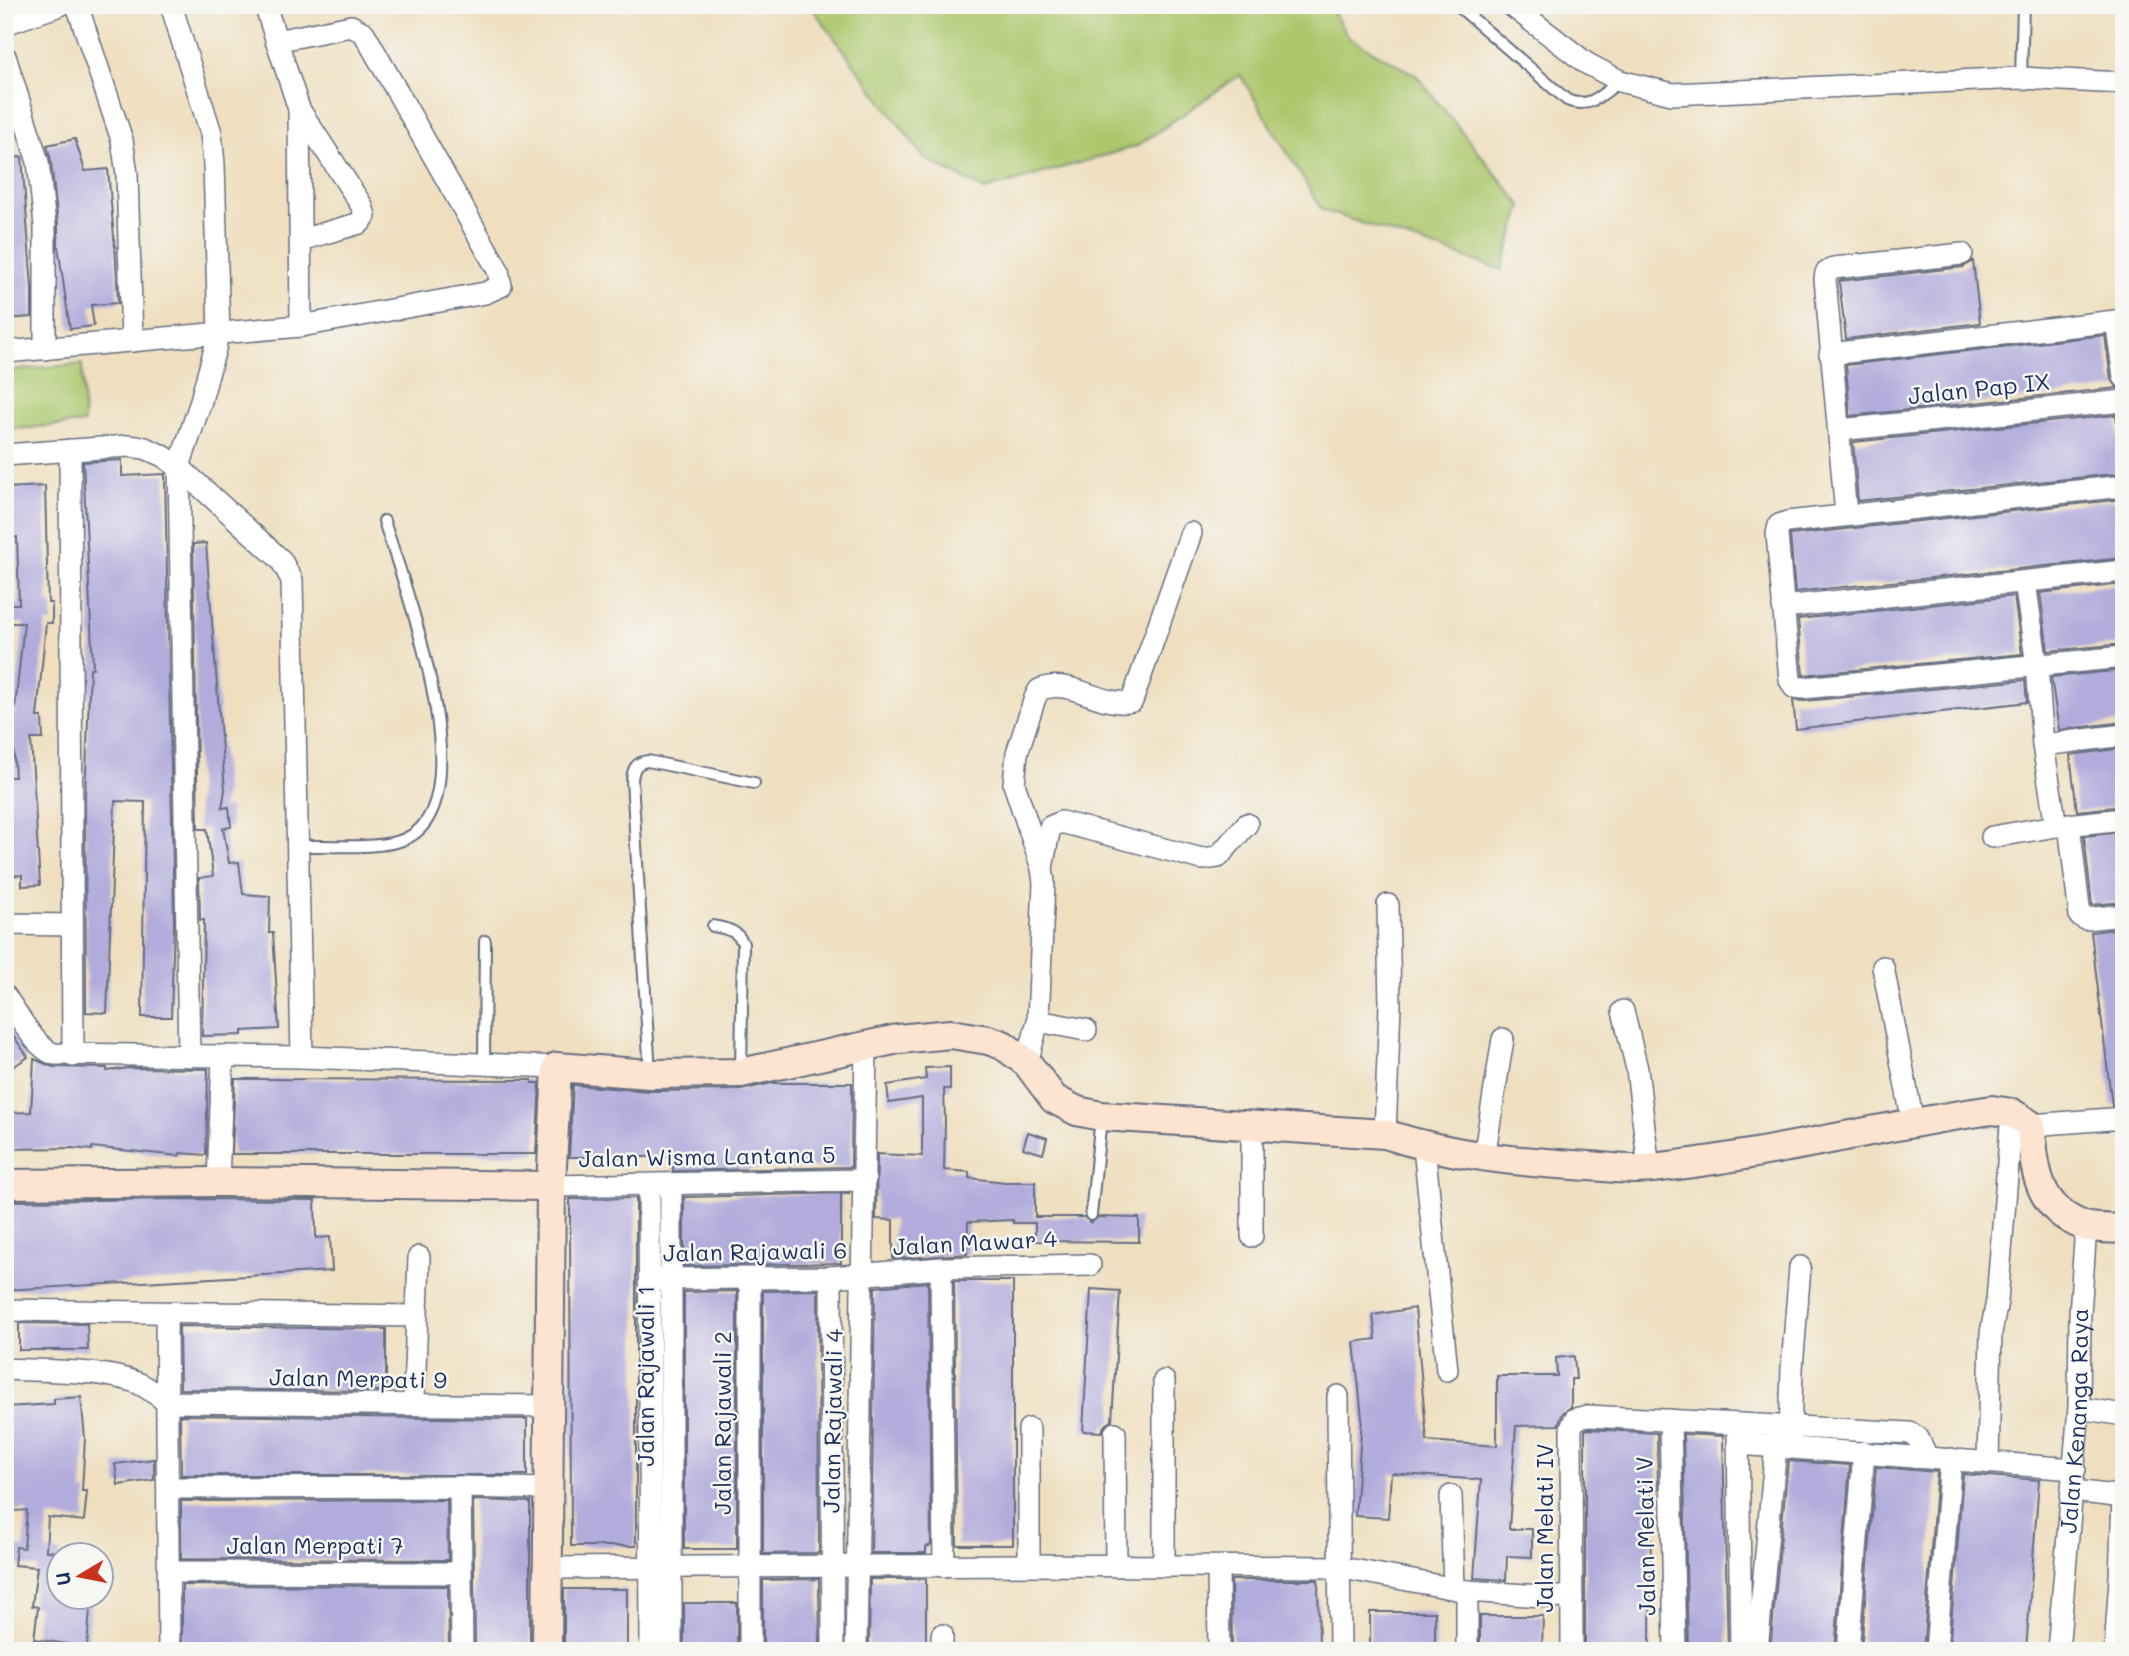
<svg xmlns="http://www.w3.org/2000/svg" width="2129" height="1656" viewBox="0 0 2129 1656" font-family="Mali,sans-serif">
<rect width="100%" height="100%" fill="#f6f6f2"/>
<filter id="ink" filterUnits="userSpaceOnUse"><feTurbulence type="fractalNoise" baseFrequency=".0143" numOctaves="2"/><feDisplacementMap in="SourceGraphic" scale="14" xChannelSelector="R" yChannelSelector="G"/><feConvolveMatrix kernelMatrix="1 2 1 2 8 2 1 2 1" color-interpolation-filters="sRGB"/></filter>
<filter id="wash" filterUnits="userSpaceOnUse"><feTurbulence type="fractalNoise" baseFrequency=".00686" numOctaves="4" result="noise"/><feDisplacementMap in="SourceGraphic" scale="28" xChannelSelector="R" yChannelSelector="G"/><feGaussianBlur stdDeviation="1.57" result="paint"/><feColorMatrix in="noise" values="0 0 0 0 0 0 0 0 0 0 0 0 0 0 0 0 0 1.4 0 .05"/><feComposite in="paint" operator="in"/></filter>
<g filter="url(#wash)">
<rect width="100%" height="100%" fill="#efdfbf"/>
<g fill="#adc76d" stroke="#647b66" stroke-width="2">
<polygon points="810,5 1329,5 1348,37 1416,75 1522,206 1502,270 1322,210 1240,75 1137,146 985,190 924,158"/>
<polygon points="82,364 84,423 5,430 5,371"/>
</g>
<g id="blocks">
<g fill="#b2acdc">
<polygon points="75,139 85,171 108,169 116,260 118,303 91,305 94,326 70,329 58,246 58,224 51,161 47,145"/>
<polygon points="22,157 32,288 32,317 5,319 5,158"/>
<polygon points="1973,261 1980,323 1846,339 1839,281 1963,267"/>
<polygon points="2105,335 2111,379 2118,388 1850,416 1846,365"/>
<polygon points="2116,415 2123,473 1858,501 1853,442"/>
<polygon points="122,460 122,476 165,474 174,921 171,1017 142,1017 145,802 115,801 107,1013 86,1012 85,797 90,668 93,668 83,462"/>
<polygon points="45,486 48,603 52,603 52,623 46,623 37,717 42,717 43,739 31,739 40,885 22,886 22,875 5,876 5,777 15,777 13,739 6,740 6,718 14,717 24,623 9,623 9,604 19,604 17,537 5,538 5,488"/>
<polygon points="2124,499 2124,558 1795,592 1790,535"/>
<polygon points="206,543 225,790 222,808 229,807 231,827 223,828 229,863 239,862 243,894 270,896 269,933 273,933 279,1029 242,1031 242,1035 202,1036 204,920 200,920 199,878 213,876 207,829 198,829 193,544"/>
<polygon points="2124,584 2124,644 2048,651 2040,593"/>
<polygon points="2014,596 2022,654 1803,675 1798,619"/>
<polygon points="2124,670 2124,722 2059,730 2051,677"/>
<polygon points="2025,680 2027,702 1796,729 1793,700 1804,701"/>
<polygon points="2124,748 2124,806 2077,811 2070,755"/>
<polygon points="2124,832 2124,902 2092,905 2084,836"/>
<polygon points="2124,928 2124,1105 2112,1106 2091,932"/>
<polygon points="5,1024 28,1057 5,1072"/>
<polygon points="34,1059 53,1067 107,1068 107,1071 129,1068 208,1069 206,1155 180,1153 179,1156 92,1147 92,1150 73,1148 5,1149 5,1113 31,1112"/>
<polygon points="950,1067 950,1089 944,1089 945,1122 944,1170 969,1172 969,1178 1005,1182 1035,1182 1035,1217 1084,1217 1091,1223 1098,1217 1139,1218 1139,1242 1035,1241 1035,1223 1013,1223 1013,1220 968,1222 967,1254 893,1259 893,1220 876,1219 877,1154 922,1156 922,1098 889,1103 887,1085 926,1079 925,1068"/>
<polygon points="235,1079 532,1080 532,1083 540,1083 536,1154 232,1154"/>
<polygon points="772,1083 852,1083 851,1167 673,1171 673,1157 569,1157 573,1085 650,1091 741,1090"/>
<polygon points="1028,1132 1047,1138 1043,1154 1023,1148"/>
<polygon points="850,1193 841,1194 841,1263 684,1266 684,1197"/>
<polygon points="636,1198 636,1546 571,1546 570,1199"/>
<polygon points="186,1199 315,1200 316,1238 330,1237 332,1271 5,1290 5,1201"/>
<polygon points="954,1281 1013,1281 1013,1545 957,1545"/>
<polygon points="928,1282 931,1545 926,1547 926,1553 871,1553 875,1287"/>
<polygon points="1091,1289 1120,1291 1112,1421 1104,1426 1102,1432 1083,1431"/>
<polygon points="818,1290 819,1553 763,1554 763,1291"/>
<polygon points="737,1291 737,1549 684,1549 684,1292"/>
<polygon points="1415,1308 1427,1441 1497,1446 1497,1376 1557,1376 1556,1358 1574,1356 1576,1379 1571,1379 1571,1407 1563,1413 1558,1425 1516,1426 1509,1529 1532,1529 1532,1557 1507,1556 1506,1580 1474,1578 1481,1480 1391,1473 1388,1518 1355,1516 1362,1418 1354,1342 1376,1339 1373,1315"/>
<polygon points="19,1323 87,1324 88,1350 19,1350"/>
<polygon points="179,1326 386,1329 386,1391 180,1389"/>
<polygon points="81,1397 85,1438 82,1491 87,1491 84,1521 48,1517 46,1551 60,1552 60,1597 91,1597 87,1647 34,1639 38,1607 32,1606 37,1567 14,1565 16,1547 24,1548 27,1510 5,1512 5,1465 11,1464 6,1407 54,1404 54,1399"/>
<polygon points="180,1415 527,1419 527,1475 181,1475"/>
<polygon points="1589,1429 1657,1433 1658,1489 1651,1489 1650,1651 1585,1651 1585,1430"/>
<polygon points="1683,1434 1723,1436 1728,1651 1688,1651"/>
<polygon points="154,1459 154,1480 118,1485 115,1464"/>
<polygon points="1788,1461 1850,1465 1835,1651 1770,1651"/>
<polygon points="1876,1467 1937,1472 1923,1651 1861,1651"/>
<polygon points="1963,1474 2039,1480 2026,1651 1949,1651"/>
<polygon points="447,1500 448,1560 181,1559 181,1501"/>
<polygon points="473,1500 530,1502 530,1651 475,1651"/>
<polygon points="819,1579 820,1651 763,1651 763,1580"/>
<polygon points="870,1579 926,1579 926,1651 869,1651"/>
<polygon points="1231,1580 1318,1580 1319,1651 1232,1651"/>
<polygon points="182,1585 448,1586 449,1648 182,1647"/>
<rect x="564" y="1589" width="63" height="62"/>
<rect x="684" y="1603" width="53" height="48"/>
<rect x="1370" y="1612" width="65" height="39"/>
<polygon points="1480,1616 1543,1616 1542,1651 1480,1651"/>
</g>
</g>
</g>
<g filter="url(#ink)">
<use href="#blocks" fill-opacity="0" stroke="#656d80" stroke-width="2"/>
<g fill="none" stroke-linecap="round" stroke-linejoin="round">
<defs>
<g id="lane">
<path d="M1457 5 1567 100C1589 110 1603 94 1620 81"/>
<polyline points="2021,78 2023,5"/>
<path d="M298 846C327 845 380 850 405 839 487 803 403 582 384 521"/>
<path d="M713 926C726 929 738 930 743 944L741 1070"/>
<polyline points="484,1063 485,941"/>
<path d="M650 1074 632 780C633 769 636 762 648 761L754 783"/>
<polyline points="1091,1215 1101,1118"/>
</g>
<g id="street">
<polyline points="77,5 122,140 127,174 132,341"/>
<polyline points="171,5 211,133 214,164 219,334"/>
<polyline points="265,5 299,109 362,206 365,216 360,223 301,240"/>
<polyline points="1511,5 1586,63 1620,81 1672,94 2021,78 2124,83"/>
<polyline points="5,24 60,5"/>
<polyline points="5,56 38,162 45,225 45,349"/>
<polyline points="299,109 301,326"/>
<polyline points="2116,321 2124,377"/>
<polyline points="5,352 301,326 485,293 501,286 498,270 364,33 351,26 276,41"/>
<polyline points="1830,354 2124,320"/>
<polyline points="1839,430 2124,401"/>
<polyline points="70,450 73,1056"/>
<polyline points="5,455 128,446 145,448 163,456 179,467 281,560 292,580 302,1057"/>
<polyline points="2124,486 1787,522 1779,525 1777,534 1790,680 1794,687 1803,688 2124,657"/>
<polyline points="1846,515 1825,279 1826,273 1834,268 1962,254"/>
<polyline points="2025,582 2037,666 2043,745 2056,826 2124,819"/>
<polyline points="1783,607 2124,571"/>
<polyline points="2043,745 2124,735"/>
<polyline points="2069,824 2080,916 2085,919 2124,915"/>
<polyline points="1992,837 2056,826"/>
<path d="M1042 868 1014 784 1017 753 1035 698 1039 690C1070 676 1102 709 1132 701L1191 533"/>
<polyline points="5,924 72,925"/>
<polyline points="1883,967 1913,1123"/>
<path d="M5 996C17 1012 35 1048 54 1054L302 1057 557 1067"/>
<polyline points="1623,1011 1637,1069 1649,1169"/>
<polyline points="1038,1021 1086,1030"/>
<polyline points="189,1056 179,467 200,404 216,345"/>
<polyline points="1027,1063 1038,1021 1044,883 1042,868 1050,827 1061,822 1202,859 1218,857 1247,824"/>
<polyline points="2031,1125 2124,1118"/>
<polyline points="1252,1126 1252,1236"/>
<polyline points="1385,1134 1390,1005 1388,905"/>
<polyline points="1424,1147 1447,1370"/>
<polyline points="1484,1157 1503,1039"/>
<polyline points="218,1182 223,1056"/>
<polyline points="649,1185 651,1651"/>
<polyline points="551,1186 865,1180"/>
<polyline points="941,1268 944,1566"/>
<polyline points="831,1277 833,1651"/>
<polyline points="658,1279 831,1277 941,1268 1090,1265"/>
<polyline points="750,1279 750,1651"/>
<polyline points="5,1310 416,1316"/>
<polyline points="166,1313 169,1651"/>
<path d="M5 1369C43 1371 106 1369 140 1384 150 1389 158 1396 167 1402L549 1406"/>
<polyline points="1338,1396 1340,1651"/>
<polyline points="414,1397 419,1257"/>
<polyline points="2079,1408 2124,1415"/>
<polyline points="1670,1420 1675,1651"/>
<polyline points="1029,1429 1029,1565"/>
<polyline points="1738,1432 1741,1651"/>
<polyline points="1115,1433 1116,1566"/>
<polyline points="1790,1439 1792,1368 1800,1267"/>
<polyline points="1738,1444 2075,1469"/>
<polyline points="1988,1462 1991,1333 1997,1301 2012,1113"/>
<polyline points="460,1487 462,1651"/>
<polyline points="168,1488 460,1487 549,1489"/>
<polyline points="2073,1491 2124,1497"/>
<polyline points="1451,1496 1454,1588"/>
<polyline points="2123,1497 2120,1579 2124,1580"/>
<polyline points="1164,1566 1164,1381"/>
<polyline points="548,1568 1029,1565 1337,1567 1467,1591 1572,1598"/>
<polyline points="1218,1568 1219,1651"/>
<polyline points="169,1572 461,1573"/>
<polyline points="942,1635 942,1651"/>
<polyline points="671,1651 671,1184"/>
<polyline points="856,1651 866,1046"/>
<polyline points="1467,1651 1467,1591"/>
<polyline points="1572,1651 1571,1428 1575,1419 1588,1416 1910,1433 1918,1438 1927,1457"/>
<polyline points="1757,1651 1776,1446"/>
<polyline points="1848,1651 1864,1452"/>
<polyline points="1936,1651 1951,1459"/>
<path id="s1" d="M2058 1651 2079 1408 2080 1314 2086 1226"/>
<polyline points="2115,1651 2120,1579"/>
</g>
<g id="secondary">
<polyline points="5,1184 218,1182 551,1186"/>
<path d="M547 1651 551 1186 557 1067 650 1074 741 1073 898 1039 951 1034 988 1040 1003 1045 1027 1063 1054 1099 1077 1111 1101 1116 1385 1134C1452 1156 1519 1162 1589 1166 1609 1167 1632 1171 1652 1168 1766 1156 1878 1126 1992 1110L2012 1113 2031 1125C2034 1168 2037 1210 2085 1226 2096 1229 2112 1228 2124 1229"/>
</g>
</defs>
<use href="#lane" stroke="#656d80" stroke-width="14"/>
<use href="#street" stroke="#656d80" stroke-width="24"/>
<use href="#secondary" stroke="#656d80" stroke-width="32"/>
<use href="#lane" stroke="#fff" stroke-width="10"/>
<use href="#street" stroke="#fff" stroke-width="21"/>
<use href="#secondary" stroke="#fde4d1" stroke-width="28"/>
</g>
</g>
<g text-anchor="middle" stroke-width="5" stroke-linejoin="round" paint-order="stroke">
<g font-size="23" fill="#1b2f5e" stroke="#f6f6f2">
<text transform="translate(1979 389) rotate(-6)" y="8">Jalan Pap IX</text>
<text transform="translate(707 1157) rotate(-1)" y="8">Jalan Wisma Lantana 5</text>
<text transform="translate(975 1243) rotate(-3)" y="8">Jalan Mawar 4</text>
<text transform="translate(755 1252) rotate(-1)" y="8">Jalan Rajawali 6</text>
<text transform="translate(646 1376) rotate(-90)" y="8">Jalan Rajawali 1</text>
<text transform="translate(358 1379) rotate(1)" y="8">Jalan Merpati 9</text>
<text dy="8" stroke="none"><textPath href="#s1" startOffset="231">Jalan Kenanga Raya</textPath></text>
<text transform="translate(833 1421) rotate(-89)" y="8">Jalan Rajawali 4</text>
<text transform="translate(723 1423) rotate(-90)" y="8">Jalan Rajawali 2</text>
<text transform="translate(1545 1528) rotate(-90)" y="8">Jalan Melati IV</text>
<text transform="translate(1646 1536) rotate(-91)" y="8">Jalan Melati V</text>
<text x="315" y="1554">Jalan Merpati 7</text>
</g>
</g>
<rect width="2129" height="1656" fill="none" stroke="#f6f6f2" stroke-width="28"/>
<g transform="translate(80 1576) rotate(260)"><circle r="33" fill="#f6f6f2" stroke="#9ea6b7" stroke-width="2"/>
<path d="M0-5L12 26L0 18L-12 26Z" fill="#c8321e"/>
<text y="-10" font-size="19" font-weight="bold" text-anchor="middle" fill="#1b2f5e">U</text>
</g>
</svg>
